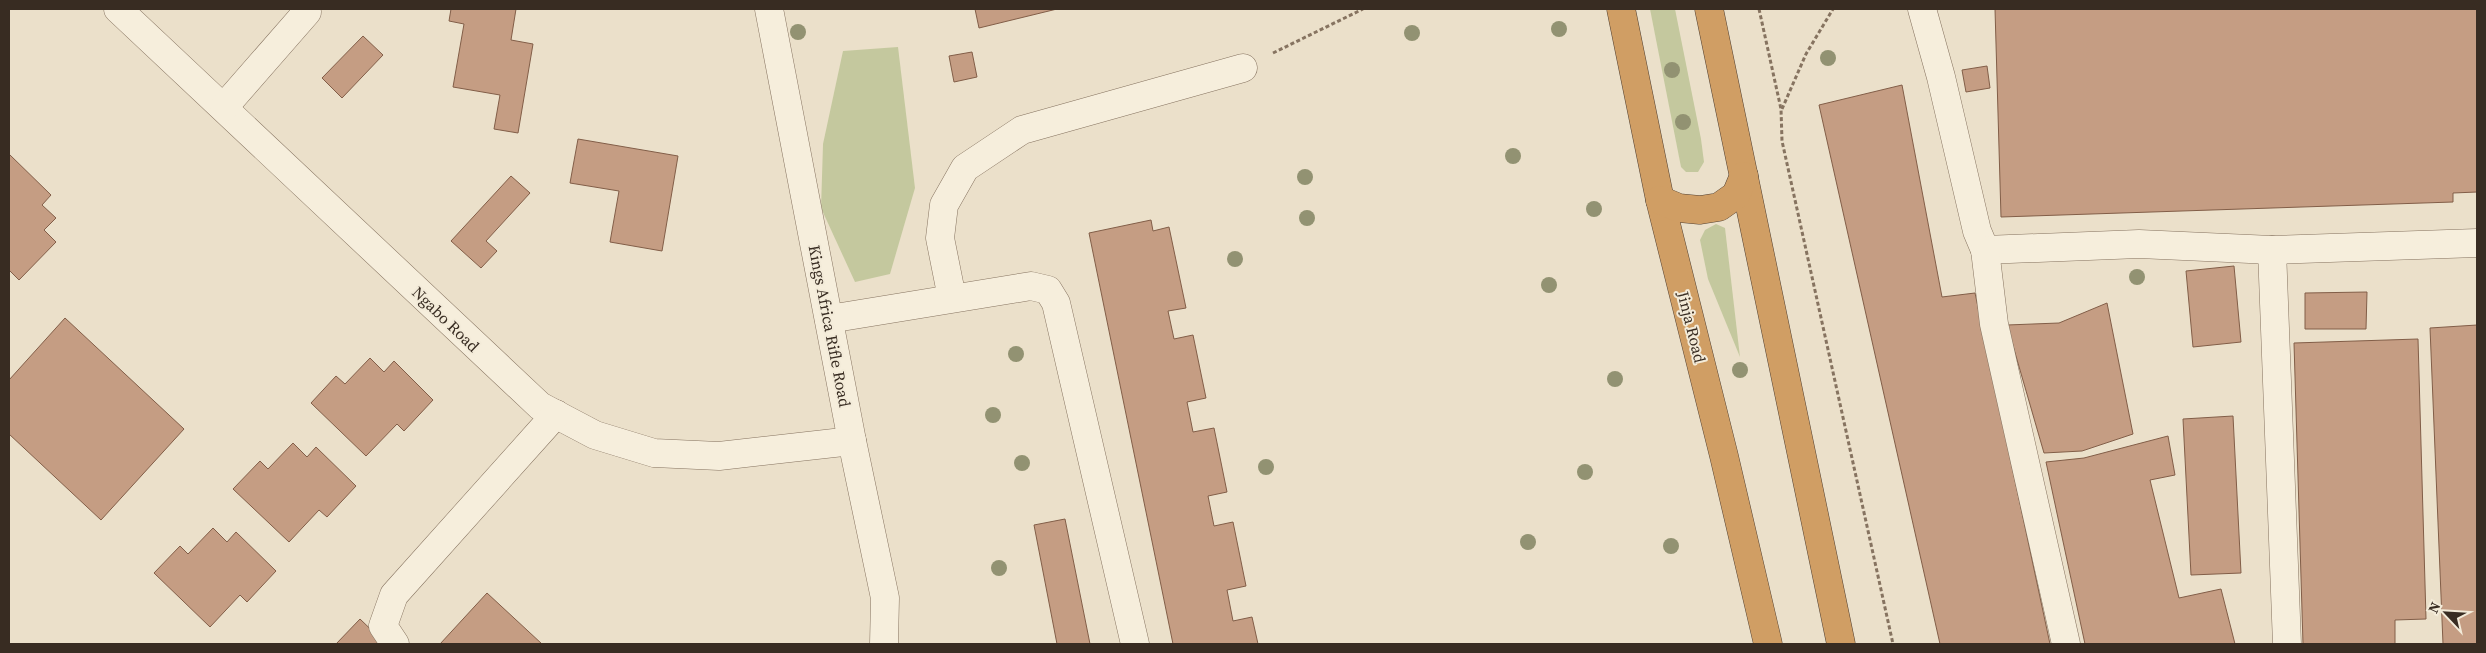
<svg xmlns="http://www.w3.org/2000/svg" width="2486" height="653" viewBox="0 0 2486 653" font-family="'Source Serif 4',serif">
<rect width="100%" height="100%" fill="#ebe0ca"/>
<g fill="#c4c89e">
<polygon points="1650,9 1675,9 1701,139 1704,162 1698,172 1686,172 1681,167"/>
<polygon points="898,47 915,188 890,274 855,282 821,208 823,144 843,51"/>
<polygon points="1716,224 1725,228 1740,357 1708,279 1700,240 1705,230"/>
</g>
<g fill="#c59d83" stroke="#825e48">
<polygon points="451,9 516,9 511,40 533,44 518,133 494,129 500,95 453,87 464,24 449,21"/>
<polygon points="975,9 1057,9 979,28"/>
<polygon points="1995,9 2477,9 2477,192 2453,193 2453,202 2001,217"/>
<polygon points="363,36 383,55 342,98 322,78"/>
<polygon points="972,52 977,77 954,82 949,56"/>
<polygon points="1987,66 1990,88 1966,92 1962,70"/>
<polygon points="1902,85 1942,297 1975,293 2050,644 1940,644 1819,105"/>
<polygon points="578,139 678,156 662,251 610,242 619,191 570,183"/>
<polygon points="9,154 51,195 42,205 56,218 44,230 56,242 19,280 9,270"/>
<polygon points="511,176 530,193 486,241 497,251 481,268 451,241"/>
<polygon points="1151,220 1153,231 1169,227 1186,308 1168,311 1174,339 1193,335 1206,398 1187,402 1193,432 1214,428 1227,492 1208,496 1214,526 1233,522 1246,586 1227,590 1233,621 1252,617 1258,644 1173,644 1089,233"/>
<polygon points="2234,266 2241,342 2193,347 2186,271"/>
<polygon points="2367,292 2366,329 2305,329 2305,293"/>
<polygon points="2107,303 2133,434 2082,451 2044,453 2007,325 2059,323"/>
<polygon points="65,318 184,429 101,520 9,434 9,380"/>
<polygon points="2477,325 2477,644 2443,644 2430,328"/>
<polygon points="2418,339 2426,619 2395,620 2395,644 2303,644 2294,343"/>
<polygon points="370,358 384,372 394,361 433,400 404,431 397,424 366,456 311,403 336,376 345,384"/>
<polygon points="2233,416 2241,573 2191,575 2183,419"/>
<polygon points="2168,436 2175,475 2150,480 2179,598 2221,589 2235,644 2085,644 2046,462 2084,458"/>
<polygon points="293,443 307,457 316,447 356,486 327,517 319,510 289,542 233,489 260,461 268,469"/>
<polygon points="1065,519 1090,644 1057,644 1034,525"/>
<polygon points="213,528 227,542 236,532 276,571 247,602 240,595 210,627 154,573 180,546 188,554"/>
<polygon points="487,593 542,644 440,644"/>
<polygon points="360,619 386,644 336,644"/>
</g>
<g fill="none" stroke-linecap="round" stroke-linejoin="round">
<defs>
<g id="minor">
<polyline points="118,9 540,406 595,435 654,453 719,456 852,441"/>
<polyline points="769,9 852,441 885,598 884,644"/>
<polyline points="1922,9 1941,77 1977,231 1985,250 2139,244 2272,250 2477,243"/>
<polyline points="224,107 307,12 304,9"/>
<polyline points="1985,250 1994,324 2066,644"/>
<polyline points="2272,250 2287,644"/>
<polyline points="952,298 940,238 944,205 965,168 1022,130 1243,68"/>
<polyline points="829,319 1031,286 1048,290 1056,303 1135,644"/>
<polyline points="395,644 383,626 394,595 556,414"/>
</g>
<g id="highway">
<polyline points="1621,9 1660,200 1724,456 1768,644"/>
<polyline points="1709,9 1841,644"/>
<polyline points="1660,200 1679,208 1700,210 1719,207 1736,195 1744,176"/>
</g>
</defs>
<use href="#minor" stroke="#867360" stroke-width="29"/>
<use href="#highway" stroke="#544233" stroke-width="29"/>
<g stroke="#867360" stroke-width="3" stroke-dasharray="4 2.5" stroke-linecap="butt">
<polyline points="1759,9 1781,109 1782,141 1893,644"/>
<polyline points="1273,53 1363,9"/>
<polyline points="1782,109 1806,54 1833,9"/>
</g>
<use href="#minor" stroke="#f6eedc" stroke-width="28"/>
<use href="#highway" stroke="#d09e64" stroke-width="28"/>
</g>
<g fill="#929272">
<circle cx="1559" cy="29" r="8"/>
<circle cx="798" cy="32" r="8"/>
<circle cx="1412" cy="33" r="8"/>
<circle cx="1828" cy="58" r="8"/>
<circle cx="1672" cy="70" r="8"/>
<circle cx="1683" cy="122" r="8"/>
<circle cx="1513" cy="156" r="8"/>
<circle cx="1305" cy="177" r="8"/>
<circle cx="1594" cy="209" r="8"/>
<circle cx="1307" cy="218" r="8"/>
<circle cx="1235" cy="259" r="8"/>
<circle cx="2137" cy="277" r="8"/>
<circle cx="1549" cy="285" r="8"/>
<circle cx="1016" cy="354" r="8"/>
<circle cx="1740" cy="370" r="8"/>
<circle cx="1615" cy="379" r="8"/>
<circle cx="993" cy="415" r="8"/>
<circle cx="1022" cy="463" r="8"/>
<circle cx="1266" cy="467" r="8"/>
<circle cx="1585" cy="472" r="8"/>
<circle cx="1528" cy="542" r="8"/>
<circle cx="1671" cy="546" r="8"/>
<circle cx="999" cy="568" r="8"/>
</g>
<g text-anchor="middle" stroke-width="4" stroke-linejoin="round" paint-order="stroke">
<g font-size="16" fill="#382c22" stroke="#f3ebd9">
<text transform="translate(446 319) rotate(44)" y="6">Ngabo Road</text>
<text transform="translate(830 326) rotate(79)" y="6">Kings Africa Rifle Road</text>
<text transform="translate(1692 327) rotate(76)" y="6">Jinja Road</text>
</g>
</g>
<rect width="2486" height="653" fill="none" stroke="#382c22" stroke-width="20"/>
<g transform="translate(2446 613) rotate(295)" stroke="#f3ebd9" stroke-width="4" paint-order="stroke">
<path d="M0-4L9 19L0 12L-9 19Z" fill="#382c22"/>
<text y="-8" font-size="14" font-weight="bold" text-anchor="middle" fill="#382c22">N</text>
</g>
</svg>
